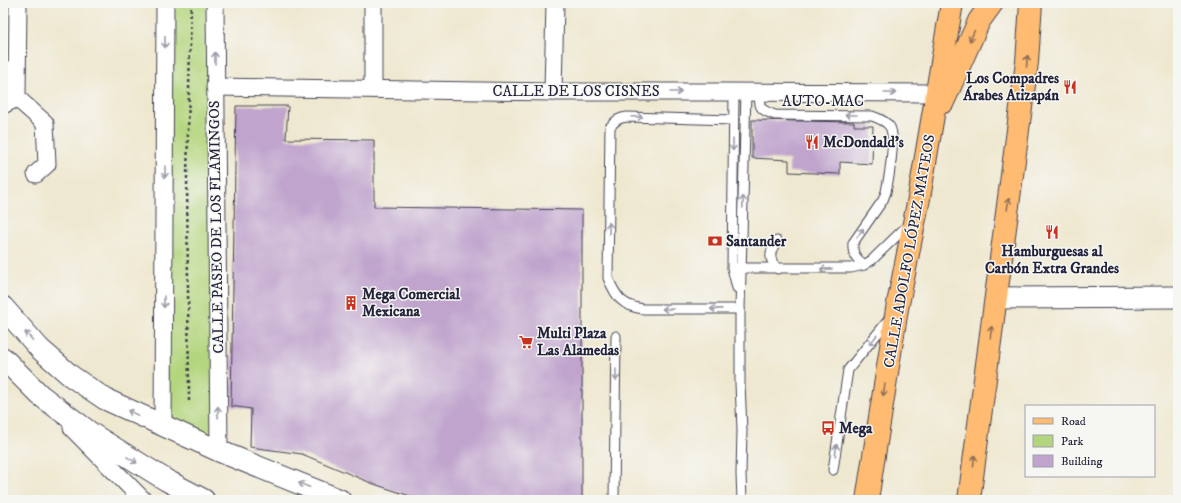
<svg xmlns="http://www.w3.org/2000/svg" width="1181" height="503" viewBox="0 0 1181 503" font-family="'IM FELL DW Pica',serif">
<rect width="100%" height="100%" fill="#f6f6f2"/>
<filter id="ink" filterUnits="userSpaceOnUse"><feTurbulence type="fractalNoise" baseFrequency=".025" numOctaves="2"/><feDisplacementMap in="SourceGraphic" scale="8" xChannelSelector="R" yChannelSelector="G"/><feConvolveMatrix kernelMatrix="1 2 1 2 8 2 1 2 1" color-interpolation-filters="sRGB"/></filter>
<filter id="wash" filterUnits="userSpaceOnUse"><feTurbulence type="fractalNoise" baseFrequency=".012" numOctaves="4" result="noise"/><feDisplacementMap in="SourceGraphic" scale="16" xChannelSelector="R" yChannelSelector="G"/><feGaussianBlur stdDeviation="0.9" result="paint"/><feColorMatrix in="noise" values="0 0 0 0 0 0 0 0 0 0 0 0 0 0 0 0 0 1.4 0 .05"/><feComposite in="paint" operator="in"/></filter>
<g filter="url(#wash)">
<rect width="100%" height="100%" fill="#efe8d0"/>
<polygon fill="#b3d57d" stroke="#6a7c5c" points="165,3 215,3 219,451 163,426"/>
<g id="blocks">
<g fill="#c0a4cd">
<polygon points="236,106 288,106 286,139 374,140 374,207 582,210 582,500 422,500 371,483 302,454 250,447 251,409 231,406"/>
<polygon points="752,120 854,122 854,126 873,126 872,164 840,162 840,174 789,172 789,160 752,158"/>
</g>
</g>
</g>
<g filter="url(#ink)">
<use href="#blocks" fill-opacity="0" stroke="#414051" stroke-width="1"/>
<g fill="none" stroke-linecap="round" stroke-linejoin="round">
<defs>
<g id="service">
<polyline points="734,92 732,268 737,288"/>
<path d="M760 92C758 107 760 110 775 115L872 116C878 118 886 121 890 127 896 138 889 178 886 192L883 200 853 243C852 254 856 258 864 265"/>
<path d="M733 120 627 117C619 118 616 120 610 127L608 278C616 297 622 306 643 309H740"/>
<path d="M777 241C769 252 768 259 778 269"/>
<polyline points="736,268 851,268 864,265 872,260 909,224"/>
<polyline points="833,470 848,370 890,318"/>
<polyline points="614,500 616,336"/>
<polyline points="742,500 741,474 742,430 740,383 740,309 746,92"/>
</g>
<g id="minor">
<polyline points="215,3 219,451"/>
<polyline points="3,69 17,98 45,123 47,164 36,174"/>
<polyline points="215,87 553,92 722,92 937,93"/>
<polyline points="373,89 373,3"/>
<polyline points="553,92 555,3"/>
<polyline points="17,95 18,3"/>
<polyline points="3,105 17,98"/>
<polyline points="163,426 165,3"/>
<polyline points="72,428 143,500"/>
</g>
<g id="tertiary">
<polyline points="996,298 1178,297"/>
<polyline points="3,307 40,349 71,376 105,399 219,451 340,500"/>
<polyline points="3,358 40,395 92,434 166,480 204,500"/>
</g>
<g id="primary">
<polyline points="943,102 979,21 992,3"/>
<polyline points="867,500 897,309 919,198 952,3"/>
<polyline points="969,500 1027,62 1031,3"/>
</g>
</defs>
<use href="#service" stroke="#414051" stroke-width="11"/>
<use href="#minor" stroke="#414051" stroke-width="19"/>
<use href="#tertiary" stroke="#414051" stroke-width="23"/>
<use href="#primary" stroke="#414051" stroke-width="24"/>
<polyline stroke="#414051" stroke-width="2.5" stroke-dasharray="3 3" stroke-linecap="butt" points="189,401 187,177 191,3"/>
<use href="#service" stroke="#fff" stroke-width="9"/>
<use href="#minor" stroke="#fff" stroke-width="17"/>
<use href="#tertiary" stroke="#fff" stroke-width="21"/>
<use href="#primary" stroke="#febb71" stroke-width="22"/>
</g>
<defs><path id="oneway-shaft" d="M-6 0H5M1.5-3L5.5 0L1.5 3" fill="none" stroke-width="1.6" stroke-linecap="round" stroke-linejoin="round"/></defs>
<g stroke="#906e56">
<use href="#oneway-shaft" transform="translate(972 36) rotate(114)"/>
<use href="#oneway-shaft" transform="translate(1027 61) rotate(-85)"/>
<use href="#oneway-shaft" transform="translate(1008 204) rotate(-82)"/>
<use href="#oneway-shaft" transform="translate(991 332) rotate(-83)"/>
<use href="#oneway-shaft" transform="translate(884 390) rotate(99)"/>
<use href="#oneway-shaft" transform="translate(974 461) rotate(-83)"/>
</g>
<g stroke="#9c9ca7">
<use href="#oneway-shaft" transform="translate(165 42) rotate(90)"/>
<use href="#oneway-shaft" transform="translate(215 58) rotate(-90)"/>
<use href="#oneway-shaft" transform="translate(676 92)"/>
<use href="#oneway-shaft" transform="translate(890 93)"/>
<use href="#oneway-shaft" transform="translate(851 115) rotate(-180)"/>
<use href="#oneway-shaft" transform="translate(637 117) rotate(2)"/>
<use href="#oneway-shaft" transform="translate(733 145) rotate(91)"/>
<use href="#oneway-shaft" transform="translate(165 172) rotate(90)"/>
<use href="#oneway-shaft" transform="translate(743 202) rotate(-88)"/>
<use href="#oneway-shaft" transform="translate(609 228) rotate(-90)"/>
<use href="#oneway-shaft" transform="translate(860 233) rotate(-54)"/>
<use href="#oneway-shaft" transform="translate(826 269) rotate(179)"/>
<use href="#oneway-shaft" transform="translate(164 302) rotate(90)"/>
<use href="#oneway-shaft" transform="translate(668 309) rotate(180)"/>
<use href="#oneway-shaft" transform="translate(716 309) rotate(179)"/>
<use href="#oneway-shaft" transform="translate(29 336) rotate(-132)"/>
<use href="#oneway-shaft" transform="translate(873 340) rotate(129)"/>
<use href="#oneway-shaft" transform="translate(616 375) rotate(90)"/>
<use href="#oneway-shaft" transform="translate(218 412) rotate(-91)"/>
<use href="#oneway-shaft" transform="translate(133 413) rotate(-155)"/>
<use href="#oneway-shaft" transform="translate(836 450) rotate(-82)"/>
<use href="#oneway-shaft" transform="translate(132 460) rotate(31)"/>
<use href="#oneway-shaft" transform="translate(304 485) rotate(-158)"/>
</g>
</g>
<defs>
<symbol id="restaurant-bare" viewBox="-9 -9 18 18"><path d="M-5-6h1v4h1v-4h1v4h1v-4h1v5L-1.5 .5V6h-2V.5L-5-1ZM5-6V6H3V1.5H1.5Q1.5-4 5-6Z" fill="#c8321e" stroke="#f6f6f2" stroke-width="2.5" paint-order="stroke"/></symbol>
<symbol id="bank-bare" viewBox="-9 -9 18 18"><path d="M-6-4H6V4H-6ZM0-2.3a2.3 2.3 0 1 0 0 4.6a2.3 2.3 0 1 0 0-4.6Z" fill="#c8321e" stroke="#f6f6f2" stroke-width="2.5" paint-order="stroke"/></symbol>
<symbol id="building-bare" viewBox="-9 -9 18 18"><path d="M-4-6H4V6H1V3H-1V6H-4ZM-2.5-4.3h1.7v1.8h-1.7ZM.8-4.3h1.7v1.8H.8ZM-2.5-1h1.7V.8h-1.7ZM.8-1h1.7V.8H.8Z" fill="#c8321e" stroke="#f6f6f2" stroke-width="2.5" paint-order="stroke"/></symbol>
<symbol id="supermarket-bare" viewBox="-9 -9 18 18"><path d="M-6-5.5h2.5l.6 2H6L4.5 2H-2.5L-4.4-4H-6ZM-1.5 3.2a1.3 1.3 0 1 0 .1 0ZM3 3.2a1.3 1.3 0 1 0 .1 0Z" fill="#c8321e" stroke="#f6f6f2" stroke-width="2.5" paint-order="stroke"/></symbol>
<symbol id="bus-bare" viewBox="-9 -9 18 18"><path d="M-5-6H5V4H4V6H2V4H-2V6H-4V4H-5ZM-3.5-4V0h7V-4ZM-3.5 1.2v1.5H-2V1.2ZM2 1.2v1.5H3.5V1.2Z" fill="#c8321e" stroke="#f6f6f2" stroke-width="2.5" paint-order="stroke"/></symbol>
</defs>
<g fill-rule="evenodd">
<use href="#restaurant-bare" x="1060" y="77" width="20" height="20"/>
<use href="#restaurant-bare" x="802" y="132" width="20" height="20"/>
<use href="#restaurant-bare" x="1042" y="222" width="20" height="20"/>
<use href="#bank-bare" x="705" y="231" width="20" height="20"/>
<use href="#building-bare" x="341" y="293" width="20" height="20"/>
<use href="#supermarket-bare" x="516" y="332" width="20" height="20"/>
<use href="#bus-bare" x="818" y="418" width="20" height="20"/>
</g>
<g text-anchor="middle" stroke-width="3" stroke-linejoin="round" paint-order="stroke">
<g font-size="15" font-weight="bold" fill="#22223b" stroke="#f6f6f2" text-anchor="start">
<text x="1059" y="83" text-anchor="end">Los Compadres<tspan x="1059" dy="17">Árabes Atizapán</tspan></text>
<text x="823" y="147">McDondald's</text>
<text x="726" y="246">Santander</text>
<text x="1052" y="256" text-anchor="middle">Hamburguesas al<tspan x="1052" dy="17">Carbón Extra Grandes</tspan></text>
<text x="362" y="299">Mega Comercial<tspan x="362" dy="17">Mexicana</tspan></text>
<text x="537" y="338">Multi Plaza<tspan x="537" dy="17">Las Alamedas</tspan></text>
<text x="839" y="433">Mega</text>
</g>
<g font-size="15" fill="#22223b" stroke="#f6f6f2">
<text x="576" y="96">CALLE DE LOS CISNES</text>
<text x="823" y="106">AUTO-MAC</text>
<text transform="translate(216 227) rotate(-91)" y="5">CALLE PASEO DE LOS FLAMINGOS</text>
<text transform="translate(909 251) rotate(-80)" y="5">CALLE ADOLFO LÓPEZ MATEOS</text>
</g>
</g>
<rect width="1181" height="503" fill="none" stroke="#f6f6f2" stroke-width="16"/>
<rect x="1025" y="405" width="130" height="72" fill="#f6f6f2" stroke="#a1a1a9"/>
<rect x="1033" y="418" width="20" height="6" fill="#febb71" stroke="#a1a1a9"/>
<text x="1061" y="425" font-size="12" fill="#22223b">Road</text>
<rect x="1033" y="435" width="20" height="12" fill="#b3d57d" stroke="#a1a1a9"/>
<text x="1061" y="445" font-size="12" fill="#22223b">Park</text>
<rect x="1033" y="455" width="20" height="12" fill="#c0a4cd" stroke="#a1a1a9"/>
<text x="1061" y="465" font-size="12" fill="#22223b">Building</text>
</svg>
